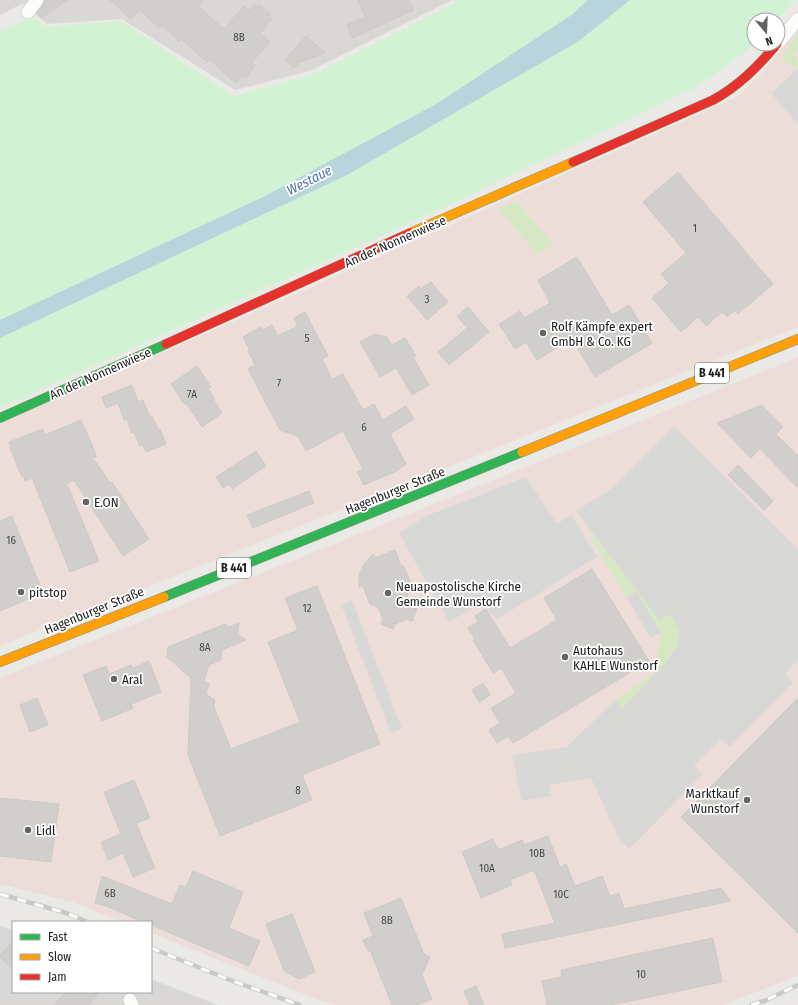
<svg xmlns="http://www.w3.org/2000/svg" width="798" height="1005" viewBox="0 0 798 1005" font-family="'Fira Sans Condensed',sans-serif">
<rect width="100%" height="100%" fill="#eae9e5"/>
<g fill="#d9d8d6">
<polygon points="0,0 452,0 310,71 235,90 122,19 47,24 23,3 0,15"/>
<polygon points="0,926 13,930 13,992 151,992 151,979 218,1005 0,1005"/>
</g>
<g fill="#edddd9">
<polygon points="798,31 798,327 0,646 0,423 260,310 735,98 763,72"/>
<polygon points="798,356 798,975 777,984 722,1005 338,1005 322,1001 151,933 151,922 122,922 72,902 0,884 0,678 792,360"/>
</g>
<g fill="#d8d8d6">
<polygon points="798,69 798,124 771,93"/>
<polygon points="674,426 798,549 798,660 785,674 793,683 730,747 721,739 694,765 703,774 629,849 620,841 591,778 549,785 551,796 522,801 512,755 567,747 615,700 623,708 665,663 660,621 576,511 610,490"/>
<polygon points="526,477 557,524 571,515 597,557 496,620 484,602 449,622 399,533 426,516"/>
<polygon points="636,591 661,632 651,638 626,597"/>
<polygon points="352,600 402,729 391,733 341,604"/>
</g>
<g fill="#d5e8c3">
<polygon points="798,34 798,51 794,55 798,59 797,69 783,60 784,53"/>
<polygon points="517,201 554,245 537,254 498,209"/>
<polygon points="595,536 660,621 669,614 674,619 679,631 677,647 665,663 623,708 615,700 654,673 661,632 636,591 626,597 591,539"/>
</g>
<polygon fill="#d1f2d3" points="461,0 794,0 778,21 754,20 754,44 755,44 700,85 434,212 0,408 0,32 32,17 46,27 121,21 233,96 312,75"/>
<polygon fill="#b8d5de" points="588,0 630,0 579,41 347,175 0,338 0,320 263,197 438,103 570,16"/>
<g fill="#d1cfcc" stroke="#cdcac6">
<polygon points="45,0 67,0 41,18 37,13 43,5"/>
<polygon points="110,0 203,0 198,6 224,29 244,6 249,11 255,4 258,7 260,5 270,14 268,16 272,19 260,33 270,42 252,62 256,65 245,78 242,76 236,83 209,59 207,62 181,39 179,41 162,25 160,28 139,10 131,19"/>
<polygon points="358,0 409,0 414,10 352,38 347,25 365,17"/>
<polygon points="306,36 325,53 299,63 294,68 285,60"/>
<polygon points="678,172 773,284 738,314 735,310 727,317 722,312 706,326 698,317 681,332 652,298 669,283 661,274 686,253 643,202"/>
<polygon points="577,257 612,315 629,305 652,343 595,377 572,339 537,360 526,342 515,349 499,324 520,311 524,318 550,303 538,280"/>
<polygon points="431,282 448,302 427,320 407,296 419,286 421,289"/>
<polygon points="468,307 489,332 449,365 438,352 467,328 457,316"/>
<polygon points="305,312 328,356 322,359 332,379 343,374 363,410 374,404 383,420 406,406 414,419 390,434 406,464 399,469 399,470 364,485 357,472 363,469 343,431 306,451 298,436 280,430 248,369 255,365 248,351 250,350 243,337 261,327 262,330 272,325 278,336 298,326 294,318"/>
<polygon points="375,334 387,337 392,345 405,338 416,356 413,357 429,385 412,395 396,368 380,377 360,342"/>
<polygon points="197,366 211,387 208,388 214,398 213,399 222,413 202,427 186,403 184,404 171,384"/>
<polygon points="132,385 138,402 143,400 150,417 152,416 158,430 160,429 166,444 146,452 143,445 140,446 134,432 132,433 127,419 124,420 118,403 106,408 102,397"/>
<polygon points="762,405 783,427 776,434 798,456 798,488 760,449 751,458 717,423"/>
<polygon points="81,420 96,454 95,454 96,457 93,458 110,483 112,482 149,539 123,556 74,480 67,484 99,561 70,572 32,478 25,481 24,476 22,477 10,448 11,447 9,442 43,429 45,435"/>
<polygon points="256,451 266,466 232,489 229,484 223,488 216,477"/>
<polygon points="738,465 773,501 764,510 728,475"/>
<polygon points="309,491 314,503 253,528 247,515"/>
<polygon points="12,516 43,593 0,611 0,521"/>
<polygon points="395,550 401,566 403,565 412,585 407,595 412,608 417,609 412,621 407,619 395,624 393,629 381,624 383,619 378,607 370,604 363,586 359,587 359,575 364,564 373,554 375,558"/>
<polygon points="592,569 649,661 513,743 508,736 497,743 489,730 500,723 491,708 516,693 501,668 493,673 473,640 475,639 468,628 478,622 475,616 486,609 510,648 557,620 544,598"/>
<polygon points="317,586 380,744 302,775 312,800 220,836 188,755 191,678 167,657 168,647 225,624 229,627 239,623 238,634 246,640 222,650 221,660 209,665 204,681 209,684 206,694 215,700 214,707 231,749 300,722 268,642 298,630 285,598"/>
<polygon points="149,661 161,692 131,704 133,708 102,721 83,675 106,666 109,674 131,665 133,668"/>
<polygon points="483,683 490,695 479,702 472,690"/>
<polygon points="37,698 48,725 30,732 20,705"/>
<polygon points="798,698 798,933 681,817"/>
<polygon points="134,780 150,818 136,823 155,868 133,877 123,853 108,860 101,842 121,834 104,792"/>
<polygon points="0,798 59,804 51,862 0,856"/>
<polygon points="548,836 560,867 566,864 575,886 602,876 610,896 619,893 624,909 721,888 731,901 505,948 502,934 555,923 534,870 510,880 512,885 481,898 462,852 493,839 498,850 522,840 524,845"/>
<polygon points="193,871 243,892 229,928 260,941 249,966 151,925 151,922 143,922 106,906 95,903 102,876 172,904 180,885 186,887"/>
<polygon points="401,898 424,954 430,957 422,975 432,999 416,1005 392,1005 370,950 368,951 363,940 373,936 364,913"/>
<polygon points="292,914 315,972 299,979 284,971 266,924"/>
<polygon points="713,938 722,982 611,1005 547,1005 542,981 562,977 561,970"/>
<polygon points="13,941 13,969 0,957 0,955"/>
<polygon points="476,986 484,1005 470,1005 464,991"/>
<polygon points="66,992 100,992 88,1005 54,1005"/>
</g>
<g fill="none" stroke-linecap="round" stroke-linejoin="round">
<defs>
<g id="street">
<polyline points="28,12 37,0"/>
<polyline points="778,43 798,19"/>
<polyline points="130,1000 132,1005"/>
</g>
<g id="fast">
<polyline points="0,418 166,344"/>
<polyline points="164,597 522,452"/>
</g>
<g id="slow">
<polyline points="410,233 573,162"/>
<polyline points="522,452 798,339"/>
<polyline points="0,662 164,597"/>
</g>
<g id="jam">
<path d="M573 162 713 100C739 86 758 66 777 44"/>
<polyline points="166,344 410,233"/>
</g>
</defs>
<use href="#street" stroke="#c3c2c1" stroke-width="14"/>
<use href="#fast" stroke="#91947d" stroke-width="10"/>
<use href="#slow" stroke="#91947d" stroke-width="10"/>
<use href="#jam" stroke="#91947d" stroke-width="10"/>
<use href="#street" stroke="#fcfcfb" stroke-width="13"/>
<use href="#fast" stroke="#30b455" stroke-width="9"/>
<use href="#slow" stroke="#ff9f0a" stroke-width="9"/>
<use href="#jam" stroke="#e5322d" stroke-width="9"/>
<defs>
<g id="rail">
<polyline points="0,894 66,913 88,922"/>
<polyline points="151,948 230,980 300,1005"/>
<polyline points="751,1005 764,1001 798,985"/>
</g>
</defs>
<use href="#rail" stroke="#c9c9c8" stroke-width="4.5"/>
<use href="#rail" stroke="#fff" stroke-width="3" stroke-dasharray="9" stroke-linecap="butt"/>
</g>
<g fill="#646462" stroke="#fff" stroke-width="1.5">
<circle cx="543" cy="333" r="4"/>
<circle cx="86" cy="502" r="4"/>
<circle cx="21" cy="592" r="4"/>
<circle cx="388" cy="593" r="4"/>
<circle cx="565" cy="657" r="4"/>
<circle cx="114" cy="679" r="4"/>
<circle cx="747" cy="800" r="4"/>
<circle cx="28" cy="830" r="4"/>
</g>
<g text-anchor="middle" stroke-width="3.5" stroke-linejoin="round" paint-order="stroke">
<g font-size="11" fill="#494948">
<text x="239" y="41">8B</text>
<text x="695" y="232">1</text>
<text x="427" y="303">3</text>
<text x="307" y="342">5</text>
<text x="279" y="387">7</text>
<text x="192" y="398">7A</text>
<text x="364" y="431">6</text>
<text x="11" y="544">16</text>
<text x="307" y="612">12</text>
<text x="205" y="651">8A</text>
<text x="298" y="794">8</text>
<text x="537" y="857">10B</text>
<text x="487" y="872">10A</text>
<text x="110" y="897">6B</text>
<text x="561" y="898">10C</text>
<text x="387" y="924">8B</text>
<text x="641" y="978">10</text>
</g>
<g fill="#fff" stroke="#606060" stroke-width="1">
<rect x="695" y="363" width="34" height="20" rx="3"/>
<rect x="217" y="558" width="34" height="20" rx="3"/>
</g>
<g font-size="12" font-weight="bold" fill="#1c1c1c">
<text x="712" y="377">B 441</text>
<text x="234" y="572">B 441</text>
</g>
<g font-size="13" fill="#1c1c1c" stroke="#fff">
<text transform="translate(395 241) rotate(-24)" y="5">An der Nonnenwiese</text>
<text transform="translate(100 373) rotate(-24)" y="5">An der Nonnenwiese</text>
<text transform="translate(395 490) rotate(-22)" y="5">Hagenburger Straße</text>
<text transform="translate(94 610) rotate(-22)" y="5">Hagenburger Straße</text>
</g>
<g font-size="13" fill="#1c1c1c" stroke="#fff" text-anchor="start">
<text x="551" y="331">Rolf Kämpfe expert<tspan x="551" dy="15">GmbH &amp; Co. KG</tspan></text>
<text x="94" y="507">E.ON</text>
<text x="396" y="591">Neuapostolische Kirche<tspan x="396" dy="15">Gemeinde Wunstorf</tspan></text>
<text x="29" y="597">pitstop</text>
<text x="573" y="655">Autohaus<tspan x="573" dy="15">KAHLE Wunstorf</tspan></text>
<text x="122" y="684">Aral</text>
<text x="739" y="798" text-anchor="end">Marktkauf<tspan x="739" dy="15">Wunstorf</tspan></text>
<text x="36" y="835">Lidl</text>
</g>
<g font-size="14" font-style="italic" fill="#4976ab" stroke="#fff">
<text transform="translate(309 180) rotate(-27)" y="5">Westaue</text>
</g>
</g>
<rect x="12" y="921" width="140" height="72" fill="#ffffff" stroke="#a4a4a4"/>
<rect x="20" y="934" width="20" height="6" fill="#30b455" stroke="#a4a4a4"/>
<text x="48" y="941" font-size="12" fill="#1c1c1c">Fast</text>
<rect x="20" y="954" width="20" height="6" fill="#ff9f0a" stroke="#a4a4a4"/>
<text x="48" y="961" font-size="12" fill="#1c1c1c">Slow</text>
<rect x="20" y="974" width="20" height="6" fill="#e5322d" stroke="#a4a4a4"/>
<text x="48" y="981" font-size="12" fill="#1c1c1c">Jam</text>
<g transform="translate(766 32) rotate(161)"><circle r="19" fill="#ffffff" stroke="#a4a4a4"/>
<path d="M0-3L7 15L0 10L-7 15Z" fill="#646462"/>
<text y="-6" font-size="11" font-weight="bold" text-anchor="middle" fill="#1c1c1c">N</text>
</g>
</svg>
